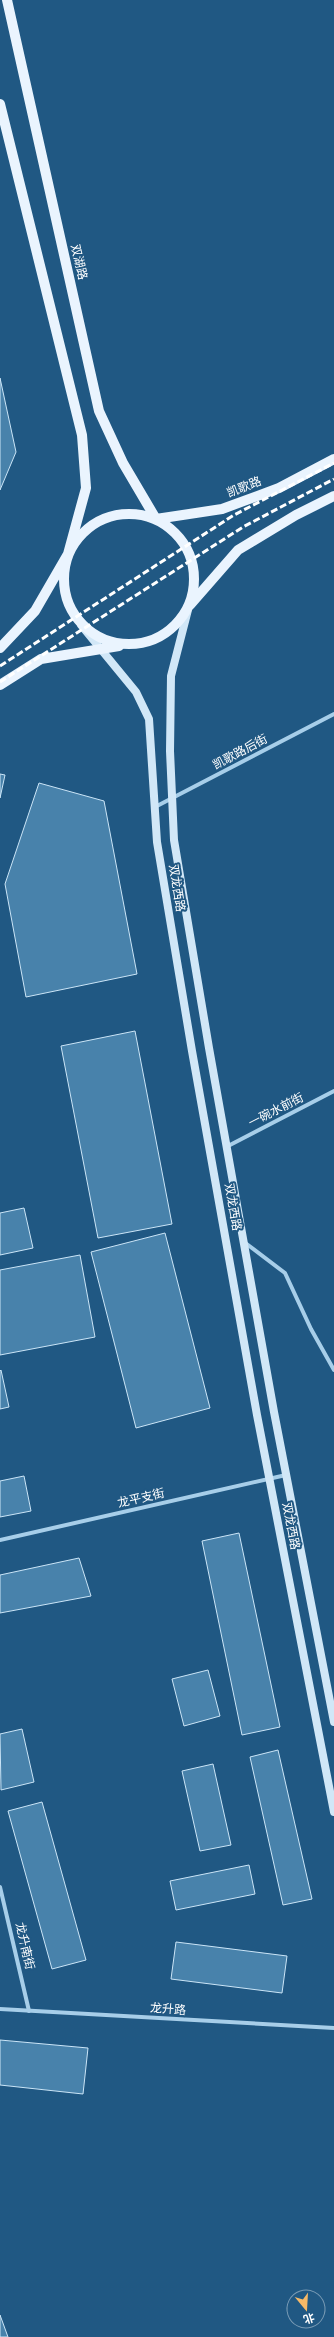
<svg xmlns="http://www.w3.org/2000/svg" width="334" height="2337" viewBox="0 0 334 2337" font-family="Rubik,'Noto Sans SC',sans-serif">
<rect width="100%" height="100%" fill="#205883"/>
<g fill="#4882ab" stroke="#cbe5f7">
<polygon points="0,378 16,452 0,490"/>
<polygon points="0,774 5,775 0,798"/>
<polygon points="39,783 104,801 137,974 26,997 5,884"/>
<polygon points="135,1031 172,1224 98,1238 61,1046"/>
<polygon points="24,1208 33,1248 0,1255 0,1213"/>
<polygon points="165,1233 210,1408 136,1428 91,1252"/>
<polygon points="80,1255 95,1337 0,1355 0,1270"/>
<polygon points="1,1370 9,1407 0,1409 0,1371"/>
<polygon points="24,1476 31,1511 0,1517 0,1481"/>
<polygon points="239,1533 280,1727 242,1735 202,1541"/>
<polygon points="79,1558 91,1596 0,1613 0,1575"/>
<polygon points="208,1670 220,1716 184,1726 172,1679"/>
<polygon points="22,1729 34,1782 1,1790 0,1734"/>
<polygon points="278,1750 312,1899 283,1905 250,1757"/>
<polygon points="213,1764 231,1845 200,1851 182,1771"/>
<polygon points="42,1802 86,1960 52,1969 8,1811"/>
<polygon points="249,1865 255,1894 176,1910 170,1881"/>
<polygon points="176,1942 287,1956 282,1993 171,1979"/>
<polygon points="0,2040 88,2048 83,2094 0,2085"/>
<polygon points="0,2315 8,2337 0,2337"/>
</g>
<g fill="none" stroke-linecap="round" stroke-linejoin="round">
<g stroke="#a7cee9" stroke-width="4">
<polyline points="155,807 334,714"/>
<polyline points="228,1146 334,1091"/>
<polyline points="244,1242 285,1273 311,1329 334,1370"/>
<polyline points="0,1540 286,1475"/>
<polyline points="0,1887 29,2011"/>
<polyline points="0,2009 334,2028"/>
</g>
<g stroke="#d1e7f7" stroke-width="8">
<polyline points="189,606 171,676 170,751 174,840 209,1048 274,1412 334,1722"/>
<polyline points="81,625 136,692 149,719 157,842 192,1051 257,1415 334,1812"/>
</g>
<g stroke="#eaf4fe" stroke-width="10">
<polyline points="7,0 99,411 123,463 156,519"/>
<polyline points="0,104 82,435 86,488 68,554 35,611 0,648"/>
<circle cx="129" cy="579" r="65"/>
<polyline points="156,519 222,509 279,488 334,459"/>
<polyline points="190,605 238,550 296,515 334,496"/>
<polyline points="0,685 41,659 119,646"/>
</g>
<g stroke="#fff" stroke-width="3" stroke-dasharray="7 3" stroke-linecap="butt">
<polyline points="0,666 234,515 334,463"/>
<polyline points="0,682 243,527 334,479"/>
</g>
</g>
<g text-anchor="middle" stroke-width="4" stroke-linejoin="round" paint-order="stroke">
<g font-size="12" fill="#fff" stroke="#205883">
<text transform="translate(79 262) rotate(77)" y="4">双湖路</text>
<text transform="translate(244 487) rotate(-21)" y="4">凯歌路</text>
<text transform="translate(240 752) rotate(-28)" y="4">凯歌路后街</text>
<text transform="translate(177 888) rotate(81)" y="4">双龙西路</text>
<text transform="translate(276 1110) rotate(-27)" y="4">一碗水前街</text>
<text transform="translate(233 1207) rotate(80)" y="4">双龙西路</text>
<text transform="translate(141 1498) rotate(-13)" y="4">龙平支街</text>
<text transform="translate(291 1526) rotate(79)" y="4">双龙西路</text>
<text transform="translate(25 1946) rotate(77)" y="4">龙升南街</text>
<text transform="translate(168 2009) rotate(4)" y="4">龙升路</text>
</g>
</g>
<g transform="translate(306 2309) rotate(162)"><circle r="19" fill="#205883" stroke="#799bb5"/>
<path d="M0-3L7 15L0 10L-7 15Z" fill="#f6b967"/>
<text y="-6" font-size="11" font-weight="bold" text-anchor="middle" fill="#ffffff">北</text>
</g>
</svg>
